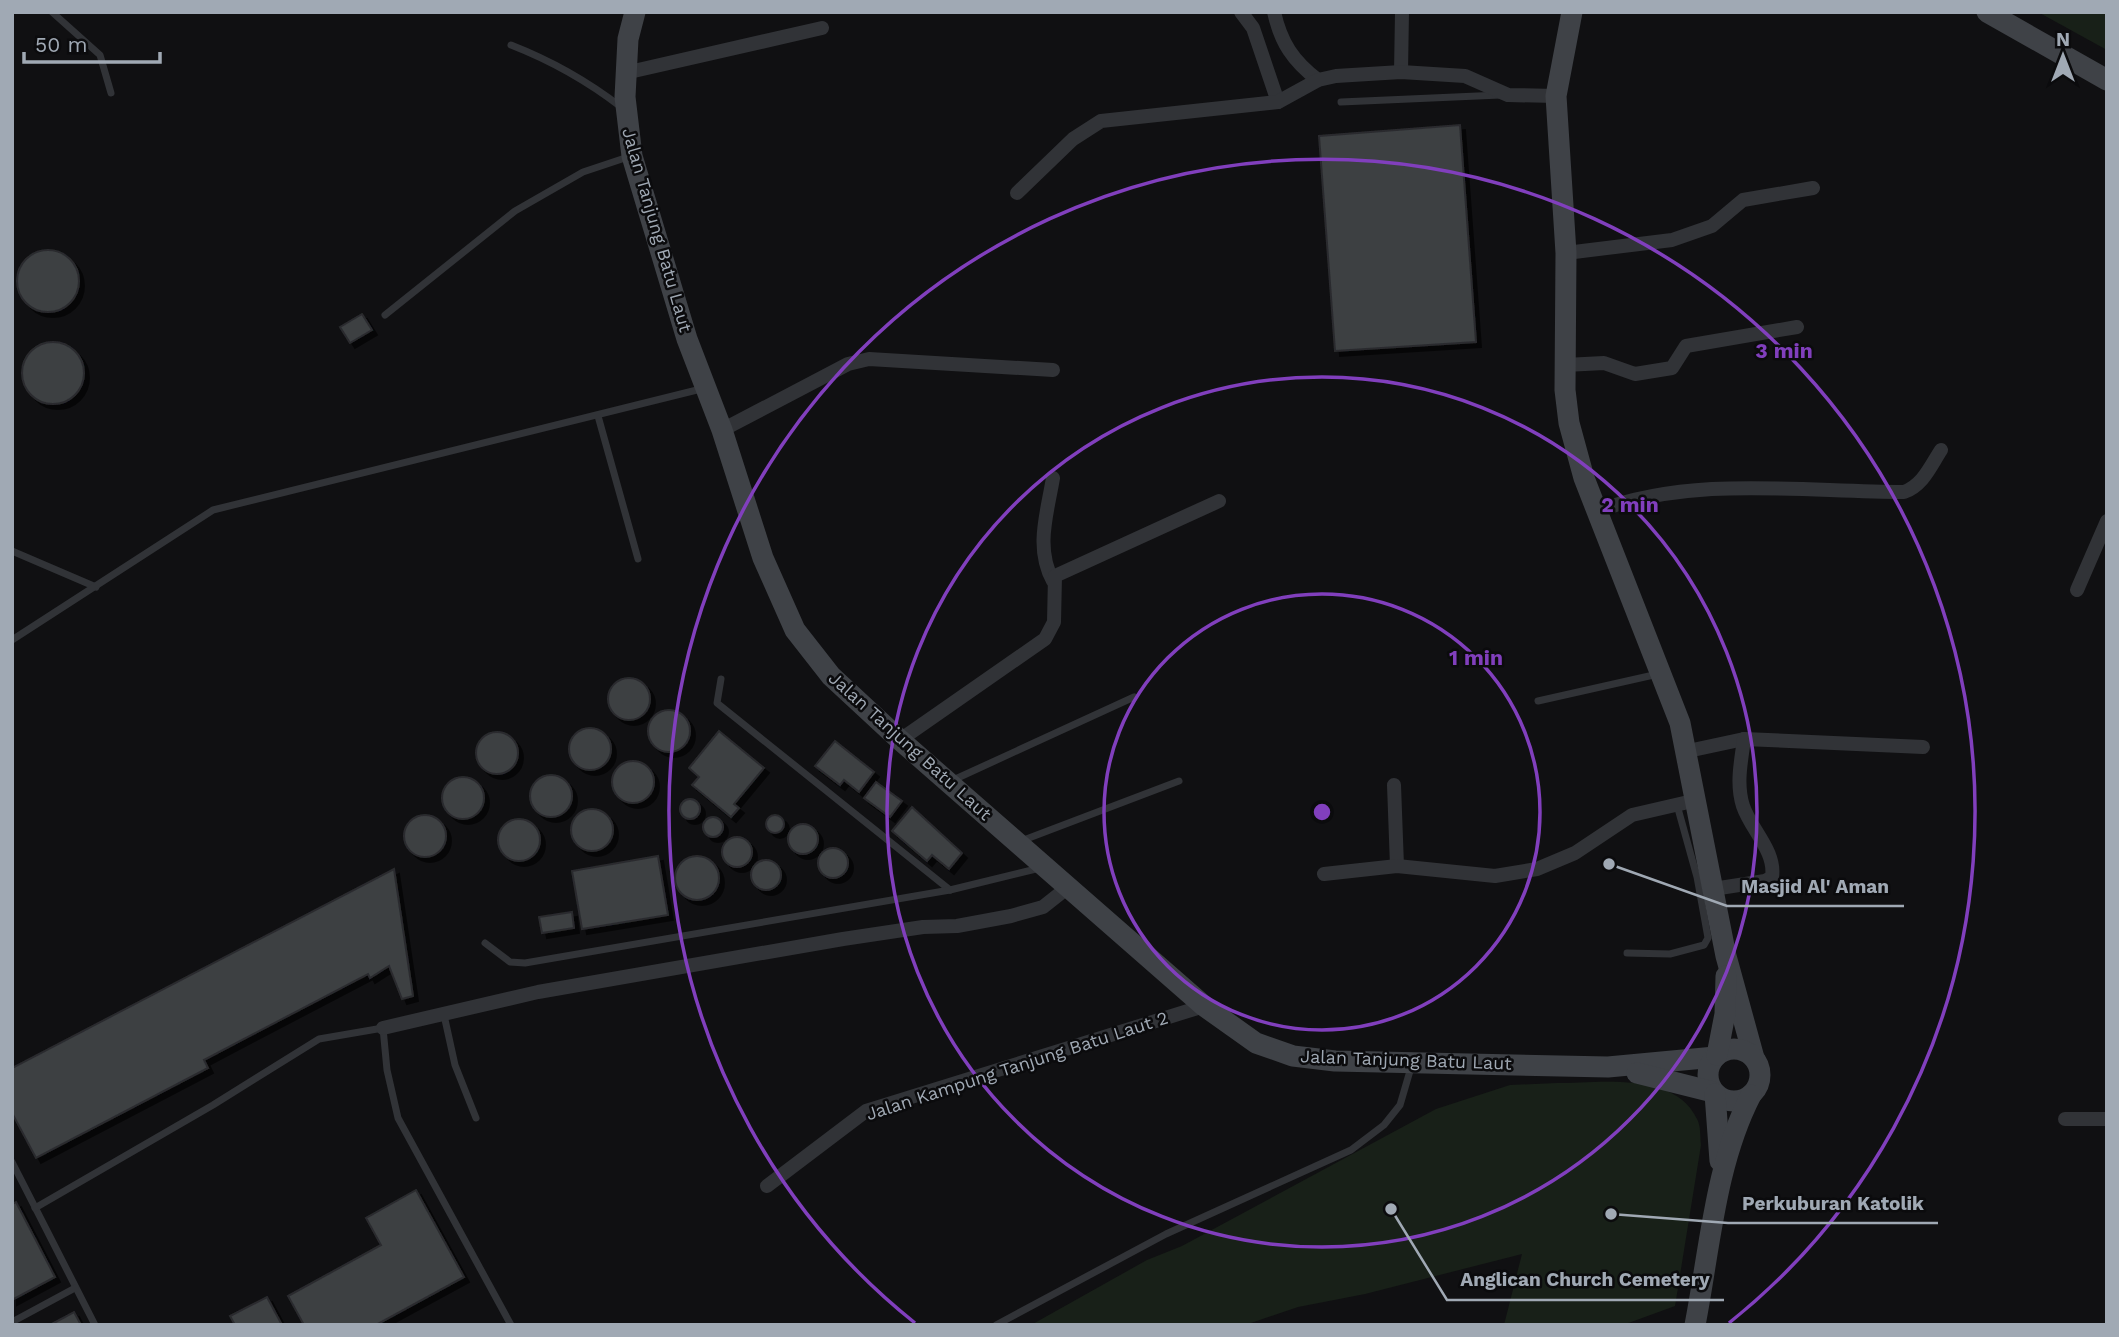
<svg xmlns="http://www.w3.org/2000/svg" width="2119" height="1337" viewBox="0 0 2119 1337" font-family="'Work Sans',sans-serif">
<defs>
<filter id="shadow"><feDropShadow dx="5" dy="5" stdDeviation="0" flood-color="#0009"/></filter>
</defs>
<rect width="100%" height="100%" fill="#101012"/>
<g fill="#182018">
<polygon points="2038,12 2107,12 2107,50"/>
<path d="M1557 1083C1599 1083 1675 1071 1697 1119 1701 1126 1700 1137 1701 1145L1675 1306 1623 1325H1504L1522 1254 1365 1294 1298 1307 1245 1325H1031L1147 1260 1182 1246 1436 1109 1510 1085Z"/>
</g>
<g fill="#3c3f42" stroke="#2a2b2e" stroke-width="2" filter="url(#shadow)">
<polygon points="1460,125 1476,342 1335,351 1319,136"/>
<circle cx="48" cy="281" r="31"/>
<polygon points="362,314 372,330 350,343 340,327"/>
<circle cx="53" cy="373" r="31"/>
<circle cx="629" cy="699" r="21"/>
<circle cx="669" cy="731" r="21"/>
<circle cx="590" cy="749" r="21"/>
<polygon points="719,731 764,768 734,804 739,808 731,817 692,785 699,777 689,768"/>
<circle cx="497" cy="753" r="21"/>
<polygon points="835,741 874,772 859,792 844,780 840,785 815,766"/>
<circle cx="633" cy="782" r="21"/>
<circle cx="551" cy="796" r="21"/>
<circle cx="463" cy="798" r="21"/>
<polygon points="876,782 902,801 890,817 864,798"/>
<circle cx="690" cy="809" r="10"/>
<polygon points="912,807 962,853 949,869 932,855 927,861 892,831"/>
<circle cx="592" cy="830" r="21"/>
<circle cx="425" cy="836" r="21"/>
<circle cx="775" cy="824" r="9"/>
<circle cx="713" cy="827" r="10"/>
<circle cx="519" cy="840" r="21"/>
<circle cx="803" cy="839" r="15"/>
<circle cx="737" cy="852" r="15"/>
<circle cx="833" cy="863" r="15"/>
<circle cx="697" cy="878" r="22"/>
<polygon points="658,856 668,915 582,929 572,871"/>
<circle cx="766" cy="875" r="15"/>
<polygon points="394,869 413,996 402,999 389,966 370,978 368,974 204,1060 208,1068 36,1158 12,1113 12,1068"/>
<polygon points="572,912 574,928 542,933 539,917"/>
<polygon points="416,1190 464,1277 376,1325 304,1325 288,1296 381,1245 366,1218"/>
<polygon points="16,1202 55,1277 12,1300 12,1204"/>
<polygon points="267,1297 282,1325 235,1325 230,1316"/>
<polygon points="74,1312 81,1325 50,1325"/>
</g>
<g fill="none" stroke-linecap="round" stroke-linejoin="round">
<g stroke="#313337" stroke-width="7">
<polyline points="52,12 100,55 111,93"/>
<path d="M511 45C552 61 586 80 621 107"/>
<polyline points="1341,102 1500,95"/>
<polyline points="385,315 515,211 583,172 631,156"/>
<polyline points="598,416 638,559"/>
<polyline points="12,551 96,587"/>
<polyline points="12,640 213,510 705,388"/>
<polyline points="721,679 717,703 950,890"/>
<polyline points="1538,701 1658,674"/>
<polyline points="951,781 1134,697"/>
<polyline points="1021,841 1179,781"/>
<polyline points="485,943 510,962 525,963 950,890 1040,868"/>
<polyline points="1627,953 1670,954 1704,945 1708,938 1697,877 1677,805"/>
<polyline points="444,1015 455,1065 476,1118"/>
<polyline points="12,1162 95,1325"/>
<polyline points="35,1208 213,1105 319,1039 383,1028 387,1070 398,1118 511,1325"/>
<polyline points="12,1322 75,1288"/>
<polyline points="996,1325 1166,1234 1351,1150 1384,1125 1400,1105 1412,1064"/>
</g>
<g stroke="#313337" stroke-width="14">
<polyline points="1241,12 1253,28 1278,102"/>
<path d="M1274 12C1281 43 1293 61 1318 80"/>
<polyline points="1401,72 1402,12"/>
<polyline points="625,73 822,28"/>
<polyline points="1017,193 1073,139 1101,121 1278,102 1318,80 1336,76 1401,72 1465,76 1508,95 1556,96"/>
<polyline points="1566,253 1672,240 1712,226 1743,200 1813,188"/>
<polyline points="1565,365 1604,363 1635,374 1672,368 1686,346 1797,327"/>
<polyline points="722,430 848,364 869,359 1053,370"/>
<path d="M1598 511C1694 475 1803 492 1904 492 1923 485 1930 467 1941 450"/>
<path d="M1053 581C1035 548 1047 514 1053 478"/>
<polyline points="2077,590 2107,521"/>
<polyline points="900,740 1045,639 1054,622 1055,576 1219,501"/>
<polyline points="1688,751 1744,739 1923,747"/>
<polyline points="1394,785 1397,866"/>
<polyline points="1324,874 1397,866 1495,876 1537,869 1575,853 1632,815 1697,800"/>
<path d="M1713 889 1765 881 1772 877C1776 851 1751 830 1743 806 1736 784 1741 762 1744 739"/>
<polyline points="383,1028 538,992 843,939 923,927 957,926 1011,916 1043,907 1067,888"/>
<polyline points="2065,1119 2107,1119"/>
<polyline points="767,1186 866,1111 1204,1006"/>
</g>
<g stroke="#3f4247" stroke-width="21">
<polyline points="635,12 628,39 625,97 632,156 687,339 722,430 763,558 795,630 831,676 900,740 1204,1006 1256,1043 1293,1056 1335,1061 1608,1067 1715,1057"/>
<polyline points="1572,12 1556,96 1566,253 1565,390 1569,423 1584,478 1680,723 1726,956 1754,1058"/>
<polyline points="1987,12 2107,80"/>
<circle cx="1734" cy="1075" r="26"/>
<polyline points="1717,1055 1725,1014 1726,976"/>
<polyline points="1637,1073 1713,1092"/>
<polyline points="1715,1094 1720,1161"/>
<path d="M1695 1325C1710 1248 1715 1165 1751 1095"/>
</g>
</g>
<g fill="none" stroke="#813fbd" stroke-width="3.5">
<circle cx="1322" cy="812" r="218"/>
<circle cx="1322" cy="812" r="435"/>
<path d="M915 1323A653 653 0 1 1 1729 1323"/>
</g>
<g text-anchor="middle" stroke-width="5" stroke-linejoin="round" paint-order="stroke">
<g font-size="18" fill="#a0a9b4" stroke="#0b0b0d">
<text transform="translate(657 230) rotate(74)" y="6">Jalan Tanjung Batu Laut</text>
<text transform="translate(910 746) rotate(42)" y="6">Jalan Tanjung Batu Laut</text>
<text transform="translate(1406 1060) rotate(2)" y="6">Jalan Tanjung Batu Laut</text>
<text transform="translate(1017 1066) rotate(-18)" y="6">Jalan Kampung Tanjung Batu Laut 2</text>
</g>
</g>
<circle cx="1322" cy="812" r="10" fill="#813fbd" stroke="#0b0b0d" stroke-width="3.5"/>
<g font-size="21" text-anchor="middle" font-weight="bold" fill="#813fbd" stroke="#0b0b0d" stroke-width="5" stroke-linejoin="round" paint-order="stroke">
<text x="1784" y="358">3 min</text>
<text x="1630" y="512">2 min</text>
<text x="1476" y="665">1 min</text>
</g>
<path fill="none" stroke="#a0a9b4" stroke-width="2.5" d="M1609 864L1727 906H1904M1611 1214L1728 1223H1938M1391 1209L1447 1300H1724"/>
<g fill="#a0a9b4" stroke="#0b0b0d" stroke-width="2.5">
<circle cx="1609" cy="864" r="7"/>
<circle cx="1611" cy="1214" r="7"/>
<circle cx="1391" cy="1209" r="7"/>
</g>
<g font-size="19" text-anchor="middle" font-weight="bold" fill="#a0a9b4" stroke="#0b0b0d" stroke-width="5" stroke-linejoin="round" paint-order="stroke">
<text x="1815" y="893">Masjid Al' Aman</text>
<text x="1833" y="1210">Perkuburan Katolik</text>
<text x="1585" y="1286">Anglican Church Cemetery</text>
</g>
<rect width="2119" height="1337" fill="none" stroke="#a0a9b4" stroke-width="28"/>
<g transform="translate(2063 56)" stroke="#0b0b0d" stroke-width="5" paint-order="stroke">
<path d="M0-5L12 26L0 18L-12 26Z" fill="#a0a9b4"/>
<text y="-10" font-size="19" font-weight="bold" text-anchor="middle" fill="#a0a9b4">N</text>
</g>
<path d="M24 52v10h136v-10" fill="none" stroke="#a0a9b4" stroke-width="3.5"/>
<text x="35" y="52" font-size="21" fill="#a0a9b4" stroke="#0b0b0d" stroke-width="5" paint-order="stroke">50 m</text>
</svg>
